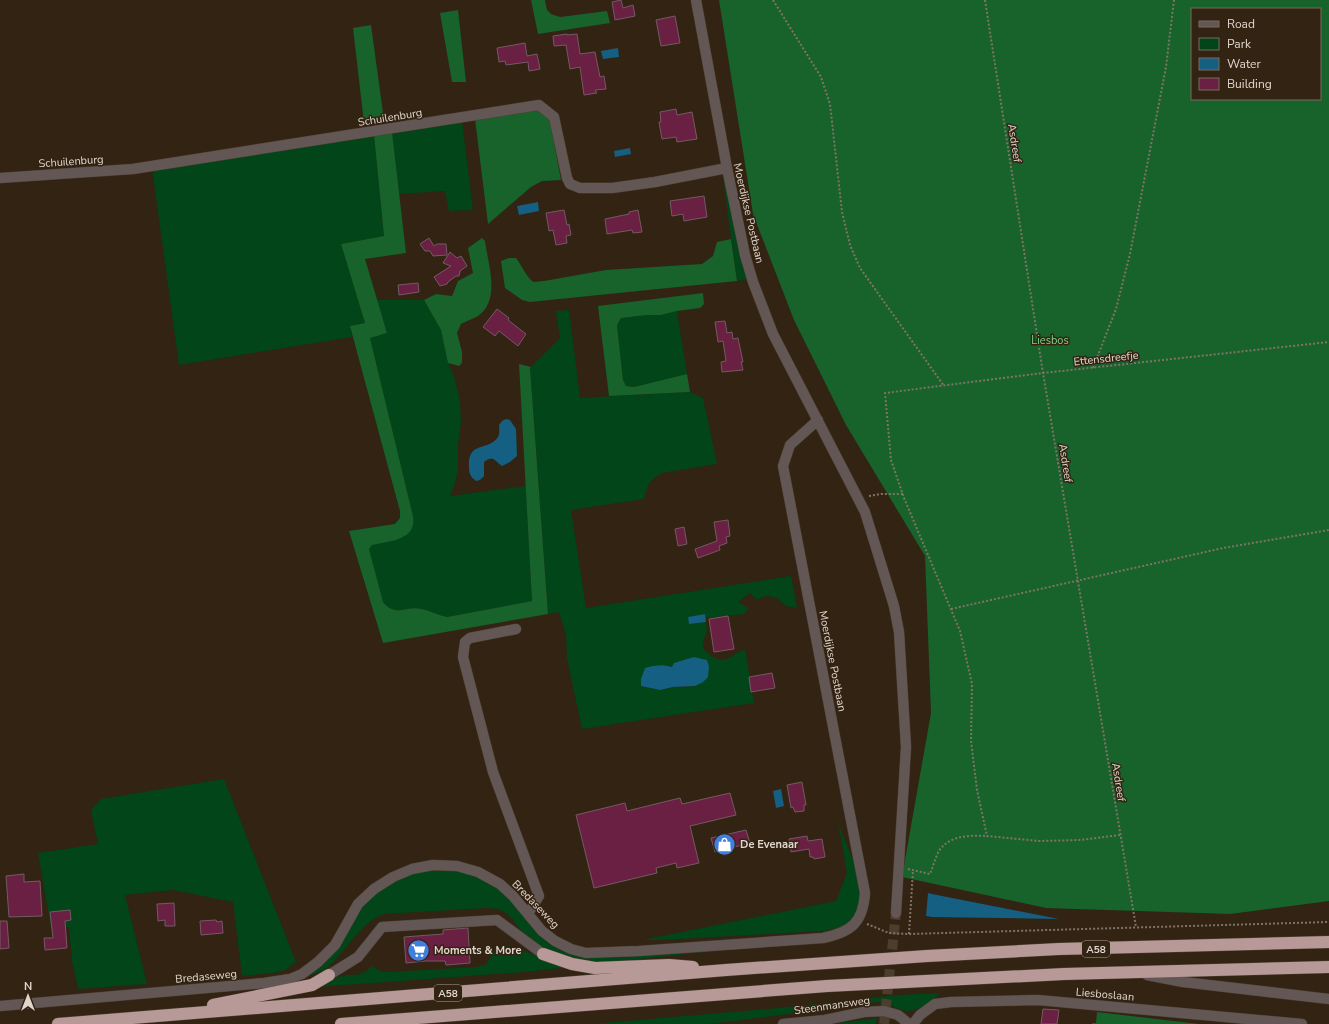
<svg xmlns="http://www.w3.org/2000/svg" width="1329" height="1024" viewBox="0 0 1329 1024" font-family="'Nunito Sans',sans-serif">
<rect width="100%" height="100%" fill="#322313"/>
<g fill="#014518" fill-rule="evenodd">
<polygon points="462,121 473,210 449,211 445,191 399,194 392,132"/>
<polygon points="374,135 384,236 341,244 365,323 350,326 352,337 179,365 152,168"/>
<polygon points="722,171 738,240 751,279 737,281"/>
<path d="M377 300H424L441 330 448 363 455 379 460 402 461 422 458 444V470L454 486 450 496 526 486 532 601 447 617C438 615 430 611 422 609 406 605 396 618 383 602L369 550 371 545 402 537 413 525 412 512 370 338 387 333Z"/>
<path d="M569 310 580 398 690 392 703 398 717 464 662 473 654 478 648 485 644 499 571 510 586 608 791 576 797 608 786 606 777 598 768 596 762 597 757 600 750 593 738 602 748 608 745 614 705 618C706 623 708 630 706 634 705 637 703 640 703 643 702 648 705 651 709 654 725 667 730 655 745 649L754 703 582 729 567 658 566 635 559 612 548 614 530 368 560 338 556 311ZM654 665H667L672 667 695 686 673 687 660 690 641 686Z"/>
<polygon points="677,311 687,374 634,387 626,386 623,380 617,325 621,318 647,315 661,315"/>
<polygon points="224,779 296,962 285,970 273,973 242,976 233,902 173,890 125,895 147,984 78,989 72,961 69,927 66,927 66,922 55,922 51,928 38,853 98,844 91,810 101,799"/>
<path d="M838 822C851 858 888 924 823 931L661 940H642L836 901 847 873Z"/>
<path d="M425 869H458L491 881 566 949 723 950 605 963 572 959 543 950 526 938 513 920 505 912 497 909 487 908 384 914C360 923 348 949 329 966 322 973 310 975 301 978L328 959 338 949 361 908 376 892 392 880Z"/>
<path d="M507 946 522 950 547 960 570 967 524 972 318 987C324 984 331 979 339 977 354 972 359 979 372 966L382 972H388L475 967 485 965 497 949Z"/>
<path d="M941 993C930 1002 914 1016 899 1009 891 1006 886 1003 878 1002L736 1021 705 1024H591L768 1009 898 995Z"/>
<polygon points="877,1018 876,1024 831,1024"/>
</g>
<g fill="#18622c" fill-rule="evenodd">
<polygon points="531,0 545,0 547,10 551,14 560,17 607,11 610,23 538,34"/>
<path d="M719 0H1329V901L1230 914 1046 908 902 877 931 713 925 556 846 425 794 320 753 214ZM1192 9H1320V99H1192Z"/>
<polygon points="458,10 466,82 452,82 440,13"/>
<polygon points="371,25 384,120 364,123 353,28"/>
<polygon points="535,110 543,110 549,115 561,180 542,181 531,187 488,224 475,119"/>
<path d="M392 132 406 253 365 259 387 333 370 338 412 512C413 516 414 521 413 525 410 541 384 542 372 545L369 549 383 602C396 618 406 605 422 609 430 611 438 615 447 617L532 601 519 364 531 367 530 368 548 614 383 643 349 531 395 524 400 518V511L350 326 365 323 341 244 384 236 374 135Z"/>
<path d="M482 238 485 241C488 264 501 300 478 316 473 319 466 321 461 324L457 333 462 352V363L459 366 448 363 441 330 424 300 436 294 452 296 458 281 473 273 468 248Z"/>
<path d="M731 239 737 281 530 302 522 300 505 288 501 261 509 258H516C521 264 528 280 534 282 536 282 541 281 544 281L606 270 702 264 713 256 717 242Z"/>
<polygon points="703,293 704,304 700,308 677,311 661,315 647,315 621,318 617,325 623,380 626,386 634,387 687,374 690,392 609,396 598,306"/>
<polygon points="1097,1012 1199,1024 1092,1024 1092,1023 1096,1023"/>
</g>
<g fill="#145f82">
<polygon points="618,48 619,57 603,59 601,51"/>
<polygon points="630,148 631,154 615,157 614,151"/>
<polygon points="538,202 539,211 519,215 517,206"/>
<path d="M506 419 510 420 516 429 517 456 510 462 502 466C493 460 494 455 484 462V476L480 480 476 481C471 477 469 474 469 468 467 440 488 452 498 437 500 433 499 429 499 425L502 421Z"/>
<polygon points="705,614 706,622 689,624 688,617"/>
<path d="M694 657 707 660 709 666 708 677 703 682 695 686 673 687 660 690 641 686V679L645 668C654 665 663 664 672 667L674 663Z"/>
<polygon points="781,789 784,806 776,808 773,791"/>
<polygon points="928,893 932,894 1059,919 932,917 926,916"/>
</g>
<g fill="#6a2043" stroke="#735a63">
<polygon points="621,0 623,8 633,5 635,16 615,20 612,2"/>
<polygon points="675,16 680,43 661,46 656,20"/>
<polygon points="567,34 567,35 577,34 580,54 595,52 600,77 604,76 606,89 595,90 597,93 584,95 580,67 570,69 566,45 554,46 553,36"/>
<polygon points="525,43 527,56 537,54 540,69 529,71 528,62 506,65 505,61 499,62 497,48"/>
<polygon points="676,109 677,115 692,112 697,139 677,142 676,137 662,139 659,122 661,122 660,112"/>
<polygon points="704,196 707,217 684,221 683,214 672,216 670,201"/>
<polygon points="564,210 567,225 569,224 571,235 566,236 567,243 556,245 553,230 549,231 546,213"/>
<polygon points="638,210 642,232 633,233 632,230 607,234 605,219 629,214 629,212"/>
<polygon points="429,238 434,246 437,244 446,244 447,255 433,256 430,251 425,251 420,244"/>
<polygon points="450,252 457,258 461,256 467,266 460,271 459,276 456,276 448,282 447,284 440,286 434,277 451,266 443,263"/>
<polygon points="418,283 419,292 399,295 398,285"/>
<polygon points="497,309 509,318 508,320 526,334 518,346 499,331 495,336 483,327"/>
<polygon points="725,321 727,333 732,332 733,339 738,338 743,362 741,362 743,370 722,372 721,362 726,361 723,341 718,342 715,322"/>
<polygon points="728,520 730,536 726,537 727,543 719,546 720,550 698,558 695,549 717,541 714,522"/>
<polygon points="684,527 687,544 678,546 675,529"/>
<polygon points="728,616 734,649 714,652 709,619"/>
<polygon points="772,673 775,688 751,692 749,677"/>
<polygon points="802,782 806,805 804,805 804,811 795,812 793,807 791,808 787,785"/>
<polygon points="730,793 736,815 690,826 699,863 677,868 676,863 656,868 657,873 594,888 576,815 625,803 627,811 680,798 682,804"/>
<polygon points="746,830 750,843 715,852 711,838"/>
<polygon points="807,836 808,841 822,839 825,857 814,859 813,857 810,857 809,849 791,852 789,839"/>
<polygon points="24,874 24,882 40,881 42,916 9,917 6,876"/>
<polygon points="174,903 175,926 165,926 165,920 158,921 157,904"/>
<polygon points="70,910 71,920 65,921 67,948 45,950 44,938 53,938 50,912"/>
<polygon points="216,920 217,922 222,921 223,933 201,935 200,921"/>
<polygon points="0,921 7,921 9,948 0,949"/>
<polygon points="468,928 470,963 446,965 445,961 426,961 406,963 404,937 443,934 443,930"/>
<polygon points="1043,1009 1059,1010 1057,1024 1041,1024"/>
</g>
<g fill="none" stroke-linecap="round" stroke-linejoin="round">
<polyline stroke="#4c3e2f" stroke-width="10" stroke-dasharray="10 5" stroke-linecap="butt" points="884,1024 896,913"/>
<defs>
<g id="minor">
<polyline points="696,0 727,168 745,255 753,282 773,334 865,512 894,606 899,632 906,747 896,913"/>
<polyline points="0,178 133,169 539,105 554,117 567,178 570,184 580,188 612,188 655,182 727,168"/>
<polyline points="516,629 470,638 465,642 463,657 493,772 539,896 528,914"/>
<polyline points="329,975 358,957 382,927 497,920 543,954"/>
<polyline points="1147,975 1183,982 1329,999"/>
<path d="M0 1006 264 983 290 979 302 974 318 962 335 945 358 904 374 889 393 877 412 869 433 865 457 866 478 872 500 884 513 896 542 931 555 941 571 949 586 953 639 951 823 938C851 932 863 923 865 893L783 466 790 445 818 420"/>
<polyline points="783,1024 825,1020 864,1012 884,1011 898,1015 909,1024"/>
<polyline points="913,1024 920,1015 935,1004 951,1002 1038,1000 1302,1024"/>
</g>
<g id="highway">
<polyline points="543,954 572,964 595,968 669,965 693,967"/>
<polyline points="213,1005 312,985 329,975"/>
<polyline points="58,1024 726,970 927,956 1059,949 1329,942"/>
<polyline points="341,1024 827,986 1064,974 1329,967"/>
</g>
</defs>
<use href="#minor" stroke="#4e4031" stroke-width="11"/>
<use href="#highway" stroke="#4e4031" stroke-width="13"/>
<g stroke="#817467" stroke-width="2" stroke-dasharray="2 2" stroke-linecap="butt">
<polyline points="773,0 821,77 830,104 842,212 850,245 860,268 944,386"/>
<polyline points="985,0 1043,373 1136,927"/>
<polyline points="1093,368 1116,309 1130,254 1166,67 1174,0"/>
<polyline points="869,496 881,494 903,494"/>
<polyline points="951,609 1223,548 1329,530"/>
<polyline points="1120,835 1081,840 1039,841 987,836 977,790 971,741 972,684 960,631 904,498 891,460 885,393 1043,373 1329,342"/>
<path d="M908 869 930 874C933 867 935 858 939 851 949 835 971 835 987 836"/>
<polyline points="867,924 889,933 909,934 1329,922"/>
<polyline points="909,934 913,870"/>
</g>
<use href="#minor" stroke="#635756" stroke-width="10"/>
<use href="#highway" stroke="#b79997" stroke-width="12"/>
</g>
<defs>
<symbol id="shop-disc" viewBox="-11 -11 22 22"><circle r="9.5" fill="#3f7fe0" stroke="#322313"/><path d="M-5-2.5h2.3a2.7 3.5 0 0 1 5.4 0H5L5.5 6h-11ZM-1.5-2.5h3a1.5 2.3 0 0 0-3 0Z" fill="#fff"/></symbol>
<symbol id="supermarket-disc" viewBox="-11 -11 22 22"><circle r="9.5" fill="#3f7fe0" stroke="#322313"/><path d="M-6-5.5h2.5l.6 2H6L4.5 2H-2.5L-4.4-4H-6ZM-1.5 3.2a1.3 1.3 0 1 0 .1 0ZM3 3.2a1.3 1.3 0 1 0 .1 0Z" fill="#fff"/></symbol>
</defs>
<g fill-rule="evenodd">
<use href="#shop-disc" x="712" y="832" width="25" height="25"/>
<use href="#supermarket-disc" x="406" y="938" width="25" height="25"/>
</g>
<g text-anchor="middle" stroke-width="3" stroke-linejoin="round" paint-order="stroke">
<g fill="#322313" stroke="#aca094" stroke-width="1">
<rect x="1082" y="941" width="28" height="16" rx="3"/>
<rect x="434" y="985" width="28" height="16" rx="3"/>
</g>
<g font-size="10" font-weight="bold" fill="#e0d6cc">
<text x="1096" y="953">A58</text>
<text x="448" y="997">A58</text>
</g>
<g font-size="11" fill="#e0d6cc" stroke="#322313">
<text transform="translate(390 117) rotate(-9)" y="4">Schuilenburg</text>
<text transform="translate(1015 143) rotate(81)" y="4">Asdreef</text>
<text transform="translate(71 161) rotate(-4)" y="4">Schuilenburg</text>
<text transform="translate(749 213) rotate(77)" y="4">Moerdijkse Postbaan</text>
<text transform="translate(1106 358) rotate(-6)" y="4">Ettensdreefje</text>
<text transform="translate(1066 463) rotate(81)" y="4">Asdreef</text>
<text transform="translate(833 661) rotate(79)" y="4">Moerdijkse Postbaan</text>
<text transform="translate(1119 782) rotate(81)" y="4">Asdreef</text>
<text transform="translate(536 904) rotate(46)" y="4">Bredaseweg</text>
<text transform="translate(206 976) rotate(-5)" y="4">Bredaseweg</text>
<text transform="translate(1105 994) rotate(5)" y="4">Liesboslaan</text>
<text transform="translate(832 1005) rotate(-8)" y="4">Steenmansweg</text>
</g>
<g font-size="11" fill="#7bd98b" stroke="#322313">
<text x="1050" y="344">Liesbos</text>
</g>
<g font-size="11" font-weight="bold" fill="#e0d6cc" stroke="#322313" text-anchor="start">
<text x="740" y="848">De Evenaar</text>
<text x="434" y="954">Moments &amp; More</text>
</g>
</g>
<rect x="1191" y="8" width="130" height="92" fill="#322313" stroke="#786b5d"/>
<rect x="1199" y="21" width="20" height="6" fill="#635756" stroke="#786b5d"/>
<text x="1227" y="28" font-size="12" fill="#e0d6cc">Road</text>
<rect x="1199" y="38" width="20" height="12" fill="#014518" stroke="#786b5d"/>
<text x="1227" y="48" font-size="12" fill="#e0d6cc">Park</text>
<rect x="1199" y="58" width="20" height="12" fill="#145f82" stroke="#786b5d"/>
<text x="1227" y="68" font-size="12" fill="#e0d6cc">Water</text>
<rect x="1199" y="78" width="20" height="12" fill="#6a2043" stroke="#786b5d"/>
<text x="1227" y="88" font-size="12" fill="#e0d6cc">Building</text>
<g transform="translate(28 996)" stroke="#322313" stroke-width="3" paint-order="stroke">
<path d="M0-3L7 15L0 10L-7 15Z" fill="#e0d6cc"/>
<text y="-6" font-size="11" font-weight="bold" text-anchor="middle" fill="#e0d6cc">N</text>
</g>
</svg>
